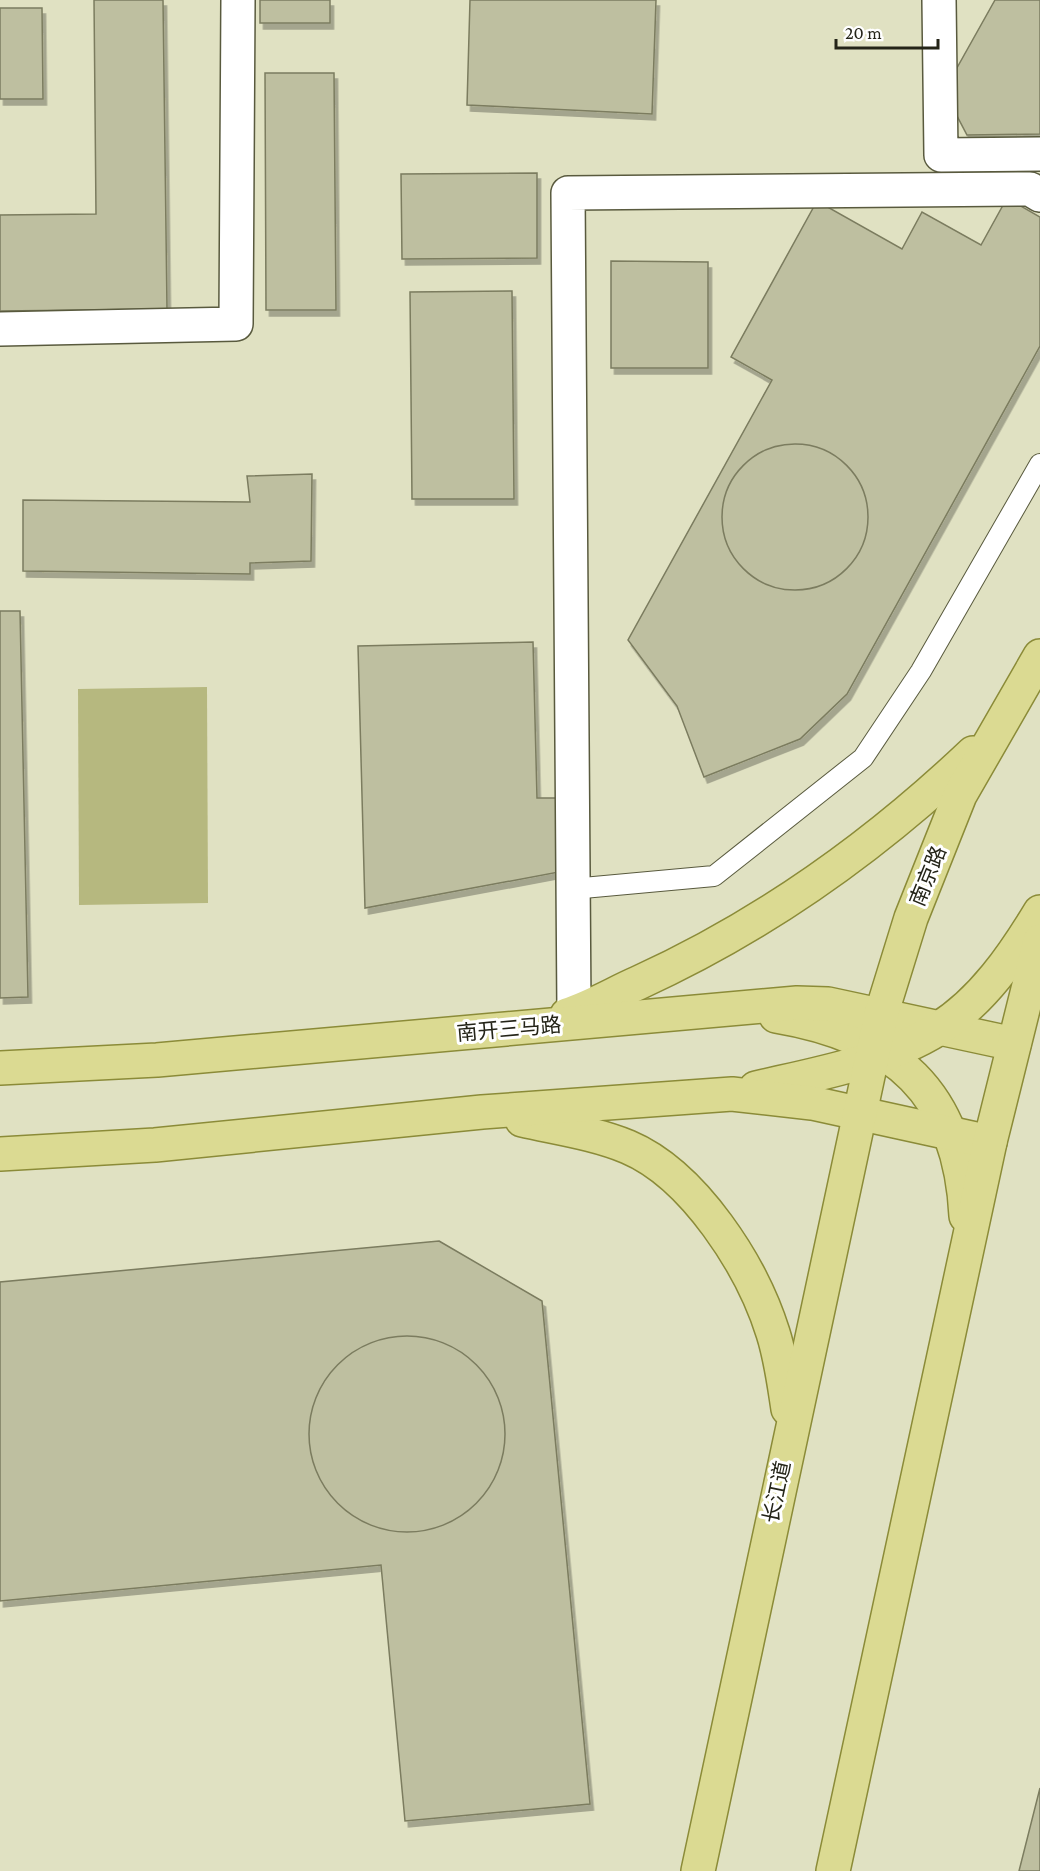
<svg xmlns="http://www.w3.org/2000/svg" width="1040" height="1871" viewBox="0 0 1040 1871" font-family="'Crimson Pro','Noto Sans SC',serif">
<defs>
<filter id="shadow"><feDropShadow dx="3.5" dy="6" stdDeviation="0" flood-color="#0004"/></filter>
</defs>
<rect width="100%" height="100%" fill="#e0e1c2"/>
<polygon fill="#b6b87f" points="207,687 208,903 79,905 78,689"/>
<g fill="#bebfa0" stroke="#7b7c5f" stroke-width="1.5" filter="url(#shadow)">
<polygon points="94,0 163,0 167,309 0,311 0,215 96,214"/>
<rect x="260" y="0" width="70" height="23"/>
<polygon points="470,0 656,0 652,114 467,105"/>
<polygon points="995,0 1040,0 1040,134 967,135 944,91"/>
<polygon points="0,8 42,8 43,99 0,99"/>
<polygon points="265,73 334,73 336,310 266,310"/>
<polygon points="537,173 537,258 402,259 401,174"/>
<polygon points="1007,198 1040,217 1040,346 847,694 800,739 704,777 677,706 628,640 772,380 731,357 817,201 902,249 922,212 981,245"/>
<polygon points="611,261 708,262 708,368 611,368"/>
<polygon points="512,291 514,499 412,499 410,292"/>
<circle cx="795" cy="517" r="73"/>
<polygon points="312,474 311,561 250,563 250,574 23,571 23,500 250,502 247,476"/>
<polygon points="0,611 20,611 28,997 0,998"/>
<polygon points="533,642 537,798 556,798 559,872 365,908 358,646"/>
<polygon points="439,1241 542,1301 590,1804 405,1821 381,1565 0,1601 0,1282"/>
<circle cx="407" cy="1434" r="98"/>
<polygon points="1040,1788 1040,1871 1019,1871"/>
</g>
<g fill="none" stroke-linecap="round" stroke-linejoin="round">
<defs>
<polyline id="lane" points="572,889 714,876 863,758 921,671 1040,464"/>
<g id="street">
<polyline points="939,0 941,155 1040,154"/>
<polyline points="0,329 236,324 238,0"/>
<polyline points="574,1012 568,193 1030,189 1040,195"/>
</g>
<g id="primary">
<path d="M567 1015C592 1007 615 993 638 983 761 927 875 846 973 753"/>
<path d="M776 1016C895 1036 960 1092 966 1216"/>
<polyline points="0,1068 157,1060 797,1003 828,1004 1014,1044"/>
<path d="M756 1088C817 1074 885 1062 938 1029 982 1002 1014 955 1040 912"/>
<path d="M522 1120C557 1128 594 1133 628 1147 694 1175 752 1266 773 1333 781 1358 784 1383 788 1409"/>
<polyline points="0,1154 155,1145 482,1112 732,1094 812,1103 990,1142"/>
<polyline points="698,1871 881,1015 911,918 960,795 1040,656"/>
<polyline points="833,1871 990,1142 1040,941"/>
</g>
</defs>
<use href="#lane" stroke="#595a3e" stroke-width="22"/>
<use href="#street" stroke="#595a3e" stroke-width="36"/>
<use href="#primary" stroke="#8b8b38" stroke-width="36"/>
<use href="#lane" stroke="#fff" stroke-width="20"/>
<use href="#street" stroke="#fff" stroke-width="33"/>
<use href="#primary" stroke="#dbda92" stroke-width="33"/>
</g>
<g text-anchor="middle" stroke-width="6" stroke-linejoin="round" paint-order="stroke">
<g font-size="21" fill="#242418" stroke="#fff">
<text transform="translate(928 876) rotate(-68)" y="7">南京路</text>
<text transform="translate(509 1029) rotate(-5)" y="7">南开三马路</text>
<text transform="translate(777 1492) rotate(-78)" y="7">长江道</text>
</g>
</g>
<path d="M836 39v9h102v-9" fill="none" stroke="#242418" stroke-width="3"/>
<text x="845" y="39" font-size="18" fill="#242418" stroke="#ffffff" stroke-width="4.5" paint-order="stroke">20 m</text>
</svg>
